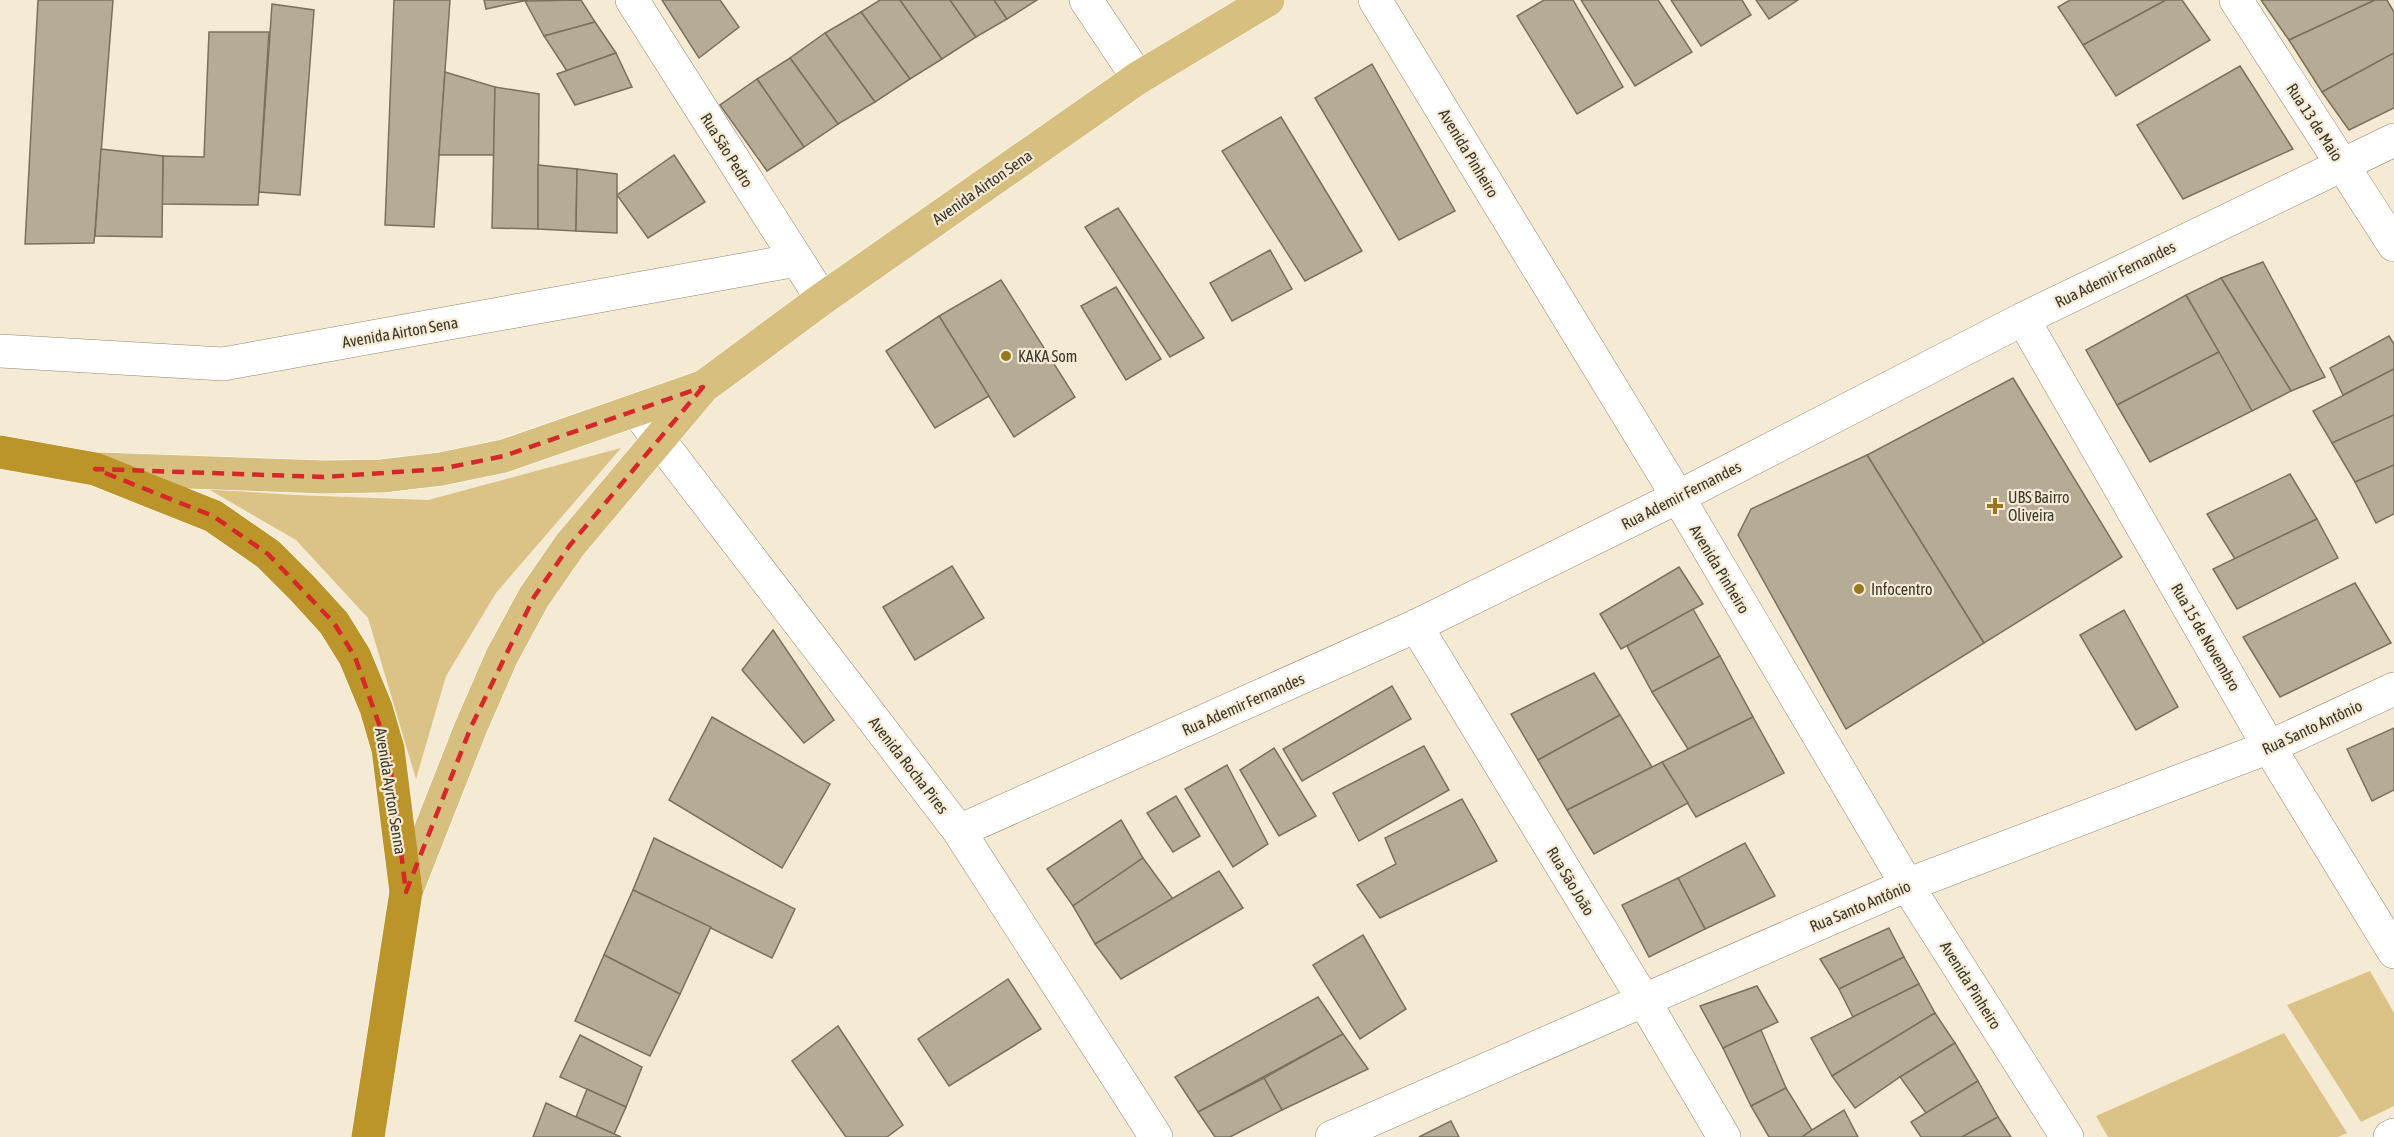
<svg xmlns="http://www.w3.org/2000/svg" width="2394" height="1137" viewBox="0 0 2394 1137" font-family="'Asap Condensed',sans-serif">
<rect width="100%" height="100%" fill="#f5ebd4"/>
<g fill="#dbc286">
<polygon points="621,448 496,593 446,676 416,779 368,618 296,540 208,489 293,495 428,500"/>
<polygon points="2370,971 2394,1013 2394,1106 2361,1122 2287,1005"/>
<polygon points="2284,1033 2347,1133 2338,1137 2108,1137 2096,1116"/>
</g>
<g fill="#b6ac96" stroke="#79715c" stroke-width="1.5">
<polygon points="38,0 113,0 94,243 25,244"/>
<polygon points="394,0 450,0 434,227 385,225"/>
<polygon points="484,0 528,0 486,9"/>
<polygon points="581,0 595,22 544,36 525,1"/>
<polygon points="662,0 720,0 739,27 699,58"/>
<polygon points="880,0 900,0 942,59 910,79 861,12"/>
<polygon points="900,0 950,0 976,37 942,59"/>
<polygon points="950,0 994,0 1007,19 976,37"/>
<polygon points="994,0 1037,0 1007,19"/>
<polygon points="1544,0 1573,0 1623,87 1577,114 1517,16"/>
<polygon points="1581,0 1658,0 1692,52 1635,86"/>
<polygon points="1671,0 1742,0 1751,15 1701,46"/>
<polygon points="1756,0 1798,0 1769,19"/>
<polygon points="2070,0 2166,0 2083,45 2058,7"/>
<polygon points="2166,0 2182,0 2210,40 2116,96 2083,45"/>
<polygon points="2261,0 2375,0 2289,40"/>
<polygon points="2375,0 2387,0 2394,12 2394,53 2322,92 2289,40"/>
<polygon points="272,4 314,10 300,195 259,192"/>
<polygon points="861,12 910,79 875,102 825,33"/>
<polygon points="595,22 616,53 567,71 544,36"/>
<polygon points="209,32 269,32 258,205 162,204 163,156 204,157"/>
<polygon points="825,33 875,102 838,124 790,58"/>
<polygon points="616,53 632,87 575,105 557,74"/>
<polygon points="2394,53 2394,108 2349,130 2322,92"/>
<polygon points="790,58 838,124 804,147 757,79"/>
<polygon points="1372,64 1455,211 1399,240 1315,98"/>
<polygon points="2240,66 2293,149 2183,199 2137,125"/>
<polygon points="445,72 495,87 494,155 439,155"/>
<polygon points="757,79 804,147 767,171 720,105"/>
<polygon points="495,87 539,94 538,229 492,228"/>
<polygon points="1281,117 1362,251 1305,281 1222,151"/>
<polygon points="101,149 163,156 162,237 95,236"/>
<polygon points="674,155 705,202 648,238 617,195"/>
<polygon points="538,165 577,169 576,231 538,229"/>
<polygon points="577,169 617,174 617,233 576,231"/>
<polygon points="1118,208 1204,338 1170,357 1085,227"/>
<polygon points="1270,250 1292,289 1232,321 1210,283"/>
<polygon points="2263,262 2325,377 2291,391 2221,278"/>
<polygon points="2221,278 2291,391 2252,411 2186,295"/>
<polygon points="1001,280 1075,397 1014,437 939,316"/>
<polygon points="1116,287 1161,359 1126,380 1081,306"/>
<polygon points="2186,295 2219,352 2117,405 2086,350"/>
<polygon points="939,316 989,396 935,428 886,351"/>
<polygon points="2389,336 2394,344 2394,369 2343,395 2330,368"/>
<polygon points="2219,352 2252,411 2150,462 2117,405"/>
<polygon points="2394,369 2394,415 2332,443 2313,411"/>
<polygon points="2013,378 2122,557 1984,643 1867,455"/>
<polygon points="2394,415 2394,465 2355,482 2332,443"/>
<polygon points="1867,455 1984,643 1846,729 1738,535 1751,509"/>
<polygon points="2394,465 2394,514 2376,523 2355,482"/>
<polygon points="2290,474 2317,519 2235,559 2207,514"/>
<polygon points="2317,519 2338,558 2237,609 2213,569"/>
<polygon points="952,566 984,618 915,660 883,607"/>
<polygon points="1679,567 1703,604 1621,649 1600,614"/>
<polygon points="2355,583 2391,643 2280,697 2243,637"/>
<polygon points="1693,609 1720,656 1652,692 1627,646"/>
<polygon points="2124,610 2178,707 2136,730 2080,635"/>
<polygon points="773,630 834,720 804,743 742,670"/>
<polygon points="1720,656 1753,717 1688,749 1652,692"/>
<polygon points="1594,673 1620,715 1538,760 1511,714"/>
<polygon points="1392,686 1411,719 1302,781 1283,749"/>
<polygon points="1620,715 1652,767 1567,810 1538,760"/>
<polygon points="712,717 830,784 782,868 669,800"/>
<polygon points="1753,717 1784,773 1696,817 1662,762"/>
<polygon points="2394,728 2394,790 2372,801 2347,749"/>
<polygon points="1424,746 1449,790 1359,841 1333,793"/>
<polygon points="1274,748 1316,816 1279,836 1240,770"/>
<polygon points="1662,762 1688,803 1594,854 1567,810"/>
<polygon points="1227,765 1268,844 1233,867 1185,789"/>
<polygon points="1176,796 1200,836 1173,852 1147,813"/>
<polygon points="1462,799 1497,861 1380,918 1357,885 1396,864 1385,838"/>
<polygon points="1121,820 1143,858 1073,906 1047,869"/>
<polygon points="654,838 795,909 772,958 633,890"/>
<polygon points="1745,843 1775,896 1705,929 1678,878"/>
<polygon points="1143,858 1173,899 1095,944 1073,906"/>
<polygon points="1219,871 1243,908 1121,979 1095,944"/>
<polygon points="1678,878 1705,929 1649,957 1622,905"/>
<polygon points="633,890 711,927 680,994 604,955"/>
<polygon points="1889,928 1904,957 1839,989 1820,959"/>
<polygon points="1363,935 1406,1009 1360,1039 1313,965"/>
<polygon points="604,955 680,994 650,1056 575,1021"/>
<polygon points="1904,957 1919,984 1853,1017 1839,989"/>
<polygon points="1008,979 1041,1029 949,1086 918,1039"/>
<polygon points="1919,984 1935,1013 1832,1076 1811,1038"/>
<polygon points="1757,986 1778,1022 1723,1048 1700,1006"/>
<polygon points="1318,997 1343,1034 1198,1112 1175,1077"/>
<polygon points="1935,1013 1955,1043 1900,1077 1855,1108 1832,1076"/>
<polygon points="838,1026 903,1125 887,1137 846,1137 792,1061"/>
<polygon points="1761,1030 1786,1088 1751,1106 1723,1048"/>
<polygon points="1343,1034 1368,1069 1282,1110 1264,1078"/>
<polygon points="580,1035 642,1067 626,1107 560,1077"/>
<polygon points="1955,1043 1978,1081 1926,1113 1900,1077"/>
<polygon points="1264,1078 1282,1110 1230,1137 1215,1137 1198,1112"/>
<polygon points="1978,1081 1998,1117 1962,1137 1921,1137 1911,1122"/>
<polygon points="1786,1088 1812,1130 1802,1137 1769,1137 1751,1106"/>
<polygon points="587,1089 626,1107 614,1134 576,1117"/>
<polygon points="546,1103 576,1117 621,1137 533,1137"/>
<polygon points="1844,1110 1858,1137 1802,1137 1812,1130"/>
<polygon points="1998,1117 2011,1137 1962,1137"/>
<polygon points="1451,1121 1459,1137 1419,1137"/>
</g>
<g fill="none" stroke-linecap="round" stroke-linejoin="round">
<defs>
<g id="street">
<polyline points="632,0 822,299"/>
<polyline points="1086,0 1138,78"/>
<polyline points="1375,0 1678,497 1907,885 2067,1137"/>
<polyline points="2236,0 2394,245"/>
<polyline points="2023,319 2269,747 2394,952"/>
<polyline points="0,351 223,364 797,260"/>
<polyline points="637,411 959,831 1156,1137"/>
<polyline points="1416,626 1643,999 1724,1137"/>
<polyline points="959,831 1416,626 1678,497 2023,319 2394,140"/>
<polyline points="1332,1137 1907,885 2269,747 2394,689"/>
<polyline points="2390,1137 2394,1135"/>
</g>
<g id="primary">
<polyline points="101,469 324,477 382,476 441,469 504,456 699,388"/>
<polyline points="406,892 471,727 502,656 534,597 570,545 703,387 822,299 1138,78 1268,0"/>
</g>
<polyline id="highway" points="0,452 95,469 213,516 268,554 302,588 334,623 355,657 376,708 388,749 406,892 368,1137"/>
</defs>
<use href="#street" stroke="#908772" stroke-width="34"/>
<use href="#primary" stroke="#fff" stroke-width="34"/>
<use href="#highway" stroke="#fff" stroke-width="34"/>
<use href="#street" stroke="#fff" stroke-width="33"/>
<use href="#primary" stroke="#d6bf7f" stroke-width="33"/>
<use href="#highway" stroke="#bb9529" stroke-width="33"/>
</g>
<path fill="none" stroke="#d62828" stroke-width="4.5" stroke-dasharray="12 8" stroke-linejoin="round" d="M703 387 570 545 534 597 471 727 406 892 388 749 355 657 334 623 268 554 213 516 95 469 324 477 441 469 504 456Z"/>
<g fill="#967820" stroke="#f5ebd4" stroke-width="2">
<circle cx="1006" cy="356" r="6"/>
<path d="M1992 497h6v6h6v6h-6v6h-6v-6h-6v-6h6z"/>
<circle cx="1859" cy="589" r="6"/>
</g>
<g text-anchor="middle" stroke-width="4.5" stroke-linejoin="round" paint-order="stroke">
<g font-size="16" fill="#3a362d" stroke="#f5ebd4">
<text transform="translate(2315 122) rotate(57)" y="6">Rua 13 de Maio</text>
<text transform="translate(727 150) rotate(58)" y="6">Rua São Pedro</text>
<text transform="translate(1469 153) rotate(59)" y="6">Avenida Pinheiro</text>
<text transform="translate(982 187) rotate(-35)" y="6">Avenida Airton Sena</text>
<text transform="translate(2115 274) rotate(-26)" y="6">Rua Ademir Fernandes</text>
<text transform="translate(400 332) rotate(-10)" y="6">Avenida Airton Sena</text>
<text transform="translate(1681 495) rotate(-27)" y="6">Rua Ademir Fernandes</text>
<text transform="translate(1720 569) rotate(59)" y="6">Avenida Pinheiro</text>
<text transform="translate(2206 637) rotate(60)" y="6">Rua 15 de Novembro</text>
<text transform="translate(1243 704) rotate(-24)" y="6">Rua Ademir Fernandes</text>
<text transform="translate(2312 727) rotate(-25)" y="6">Rua Santo Antônio</text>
<text transform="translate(909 765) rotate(52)" y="6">Avenida Rocha Pires</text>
<text transform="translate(391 791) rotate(81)" y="6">Avenida Ayrton Senna</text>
<text transform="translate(1571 881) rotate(59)" y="6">Rua São João</text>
<text transform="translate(1860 906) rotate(-23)" y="6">Rua Santo Antônio</text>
<text transform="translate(1971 985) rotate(58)" y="6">Avenida Pinheiro</text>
</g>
<g font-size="16" fill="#3a362d" stroke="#f5ebd4" text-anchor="start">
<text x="1018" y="362">KAKA Som</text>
<text x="2008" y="503">UBS Bairro<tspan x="2008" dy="18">Oliveira</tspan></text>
<text x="1871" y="595">Infocentro</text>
</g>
</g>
</svg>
